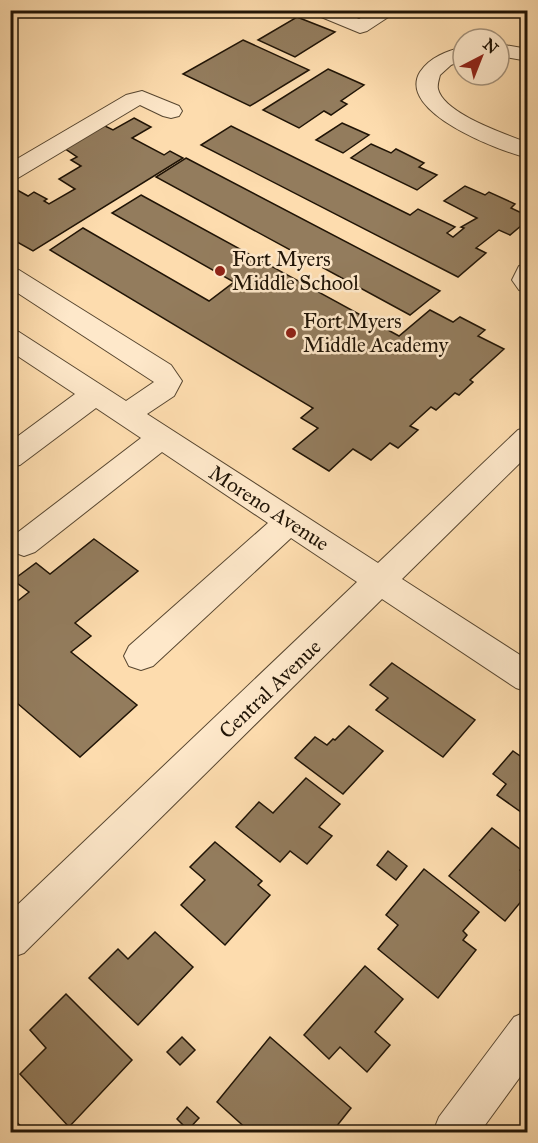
<svg xmlns="http://www.w3.org/2000/svg" width="538" height="1143" viewBox="0 0 538 1143" font-family="'IM FELL Great Primer',serif">
<rect width="100%" height="100%" fill="#fddcae"/>
<filter id="stains"><feTurbulence type="fractalNoise" baseFrequency=".00333" numOctaves="4"/><feColorMatrix values="0 0 0 0 .2 0 0 0 0 .09 0 0 0 0 .02 0 0 0 .5 -.17"/></filter>
<radialGradient id="worn" r=".72"><stop offset=".6" stop-color="#630" stop-opacity="0"/><stop offset="1" stop-color="#630" stop-opacity=".3"/></radialGradient>
<g fill="#937c5d" stroke="#201406" stroke-width="1.5">
<polygon points="297,17 335,32 295,57 258,40"/>
<polygon points="243,40 309,70 250,106 183,74"/>
<polygon points="328,69 364,85 341,101 347,104 331,115 324,111 299,128 263,110"/>
<polygon points="134,118 151,127 132,138 164,155 170,151 183,158 33,251 10,238 10,186 28,196 34,192 47,199 44,201 49,204 75,189 59,179 81,166 71,160 77,157 61,146 101,124 113,130"/>
<polygon points="342,123 369,135 343,153 316,140"/>
<polygon points="231,126 410,215 418,209 455,227 447,233 453,237 464,228 461,227 477,218 444,201 465,186 485,195 489,192 515,204 511,208 528,216 528,220 510,235 499,230 476,248 486,253 458,277 201,145"/>
<polygon points="371,144 391,153 396,149 424,163 419,167 437,175 417,190 351,158"/>
<polygon points="186,158 440,291 410,315 156,177"/>
<polygon points="141,195 399,336 430,310 453,322 460,317 485,330 478,336 504,349 470,380 473,382 459,395 455,393 436,410 431,407 410,426 418,430 398,448 390,443 371,460 353,449 329,471 293,449 318,428 301,418 313,408 50,250 83,228 209,301 234,282 112,213"/>
<polygon points="94,539 138,571 75,623 91,636 71,652 137,705 80,757 10,697 10,607 29,592 13,580 36,563 50,574"/>
<polygon points="392,663 475,720 443,757 376,710 388,698 370,685"/>
<polygon points="349,726 383,751 343,794 295,758 315,737 327,745 333,739 335,740"/>
<polygon points="513,751 526,760 528,757 528,817 497,795 506,784 493,774"/>
<polygon points="306,778 340,804 319,827 332,836 307,864 290,851 280,862 236,827 259,802 273,813"/>
<polygon points="492,828 528,855 528,861 520,870 528,875 528,893 505,921 449,876"/>
<polygon points="215,842 262,881 258,885 270,895 225,945 181,905 205,880 190,867"/>
<polygon points="388,851 407,866 396,880 377,865"/>
<polygon points="424,869 479,912 463,931 467,935 463,940 476,950 438,998 378,949 398,925 386,915"/>
<polygon points="155,932 193,967 138,1025 89,978 118,949 128,959"/>
<polygon points="365,966 403,999 375,1032 390,1045 367,1072 340,1047 329,1059 304,1035"/>
<polygon points="66,994 132,1060 69,1127 20,1074 46,1048 30,1030"/>
<polygon points="182,1037 195,1050 180,1065 167,1052"/>
<polygon points="270,1037 351,1108 332,1132 318,1132 311,1126 306,1132 250,1132 217,1102"/>
<polygon points="187,1107 199,1118 188,1130 177,1119"/>
<polygon points="10,1116 27,1132 10,1132"/>
</g>
<g fill="none" stroke-linecap="round" stroke-linejoin="round">
<defs>
<g id="minor">
<polygon points="311,10 339,10 359,19 374,10 399,10 367,31 360,33 314,14"/>
<polygon points="499,44 528,49 528,61 499,56"/>
<path d="M463 47V60L451 65 440 75C439 79 437 85 438 89 444 114 506 134 528 143V158C500 151 396 112 420 72 430 57 447 51 463 47Z"/>
<polygon points="142,91 179,106 182,111 179,116 171,118 163,116 140,105 18,178 10,180 10,163 126,95"/>
<polygon points="528,264 528,292 519,290 512,280 519,266"/>
<polygon points="10,268 19,270 171,365 182,381 174,396 147,414 378,563 518,430 528,427 528,455 402,579 528,660 528,692 516,688 382,599 24,953 10,958 10,912 357,582 291,538 153,666 141,670 129,666 124,656 129,646 268,523 162,452 35,552 24,556 13,552 10,548 13,536 141,438 96,408 20,465 10,467 10,442 75,394 10,351 10,329 19,332 126,401 154,382 10,288"/>
<polygon points="528,1011 528,1066 480,1132 433,1132 439,1117 514,1017"/>
</g>
</defs>
<use href="#minor" stroke="#574630" stroke-width="2"/>
<use href="#minor" fill="#fee8ca" fill-rule="evenodd"/>
</g>
<g fill="#8f2418" stroke="#fee8ca" stroke-width="2">
<circle cx="220" cy="271" r="6"/>
<circle cx="291" cy="333" r="6"/>
</g>
<g text-anchor="middle" stroke-width="5" stroke-linejoin="round" paint-order="stroke">
<g font-size="21" fill="#201406" stroke="#fee8ca" text-anchor="start">
<text x="232" y="266">Fort Myers<tspan x="232" dy="24">Middle School</tspan></text>
<text x="303" y="328">Fort Myers<tspan x="303" dy="24">Middle Academy</tspan></text>
</g>
<g font-size="21" fill="#201406" stroke="#fee8ca">
<text transform="translate(269 508) rotate(33)" y="7">Moreno Avenue</text>
<text transform="translate(270 689) rotate(-44)" y="7">Central Avenue</text>
</g>
</g>
<rect width="538" height="1143" fill="none" stroke="#fddcae" stroke-width="36"/>
<rect x="12" y="12" width="514" height="1119" fill="none" stroke="#201406" stroke-width="3"/>
<rect x="18" y="18" width="502" height="1107" fill="none" stroke="#201406" stroke-width="1.5"/>
<g transform="translate(481 57) rotate(42)"><circle r="28" fill="#fee8ca" stroke="#a5937c" stroke-width="1.5"/>
<path d="M0-4.5L10 22L0 15L-10 22Z" fill="#8f2418"/>
<text y="-9" font-size="16" font-weight="bold" text-anchor="middle" fill="#201406">N</text>
</g>
<rect width="100%" height="100%" filter="url(#stains)"/>
<rect width="100%" height="100%" fill="url(#worn)"/>
</svg>
